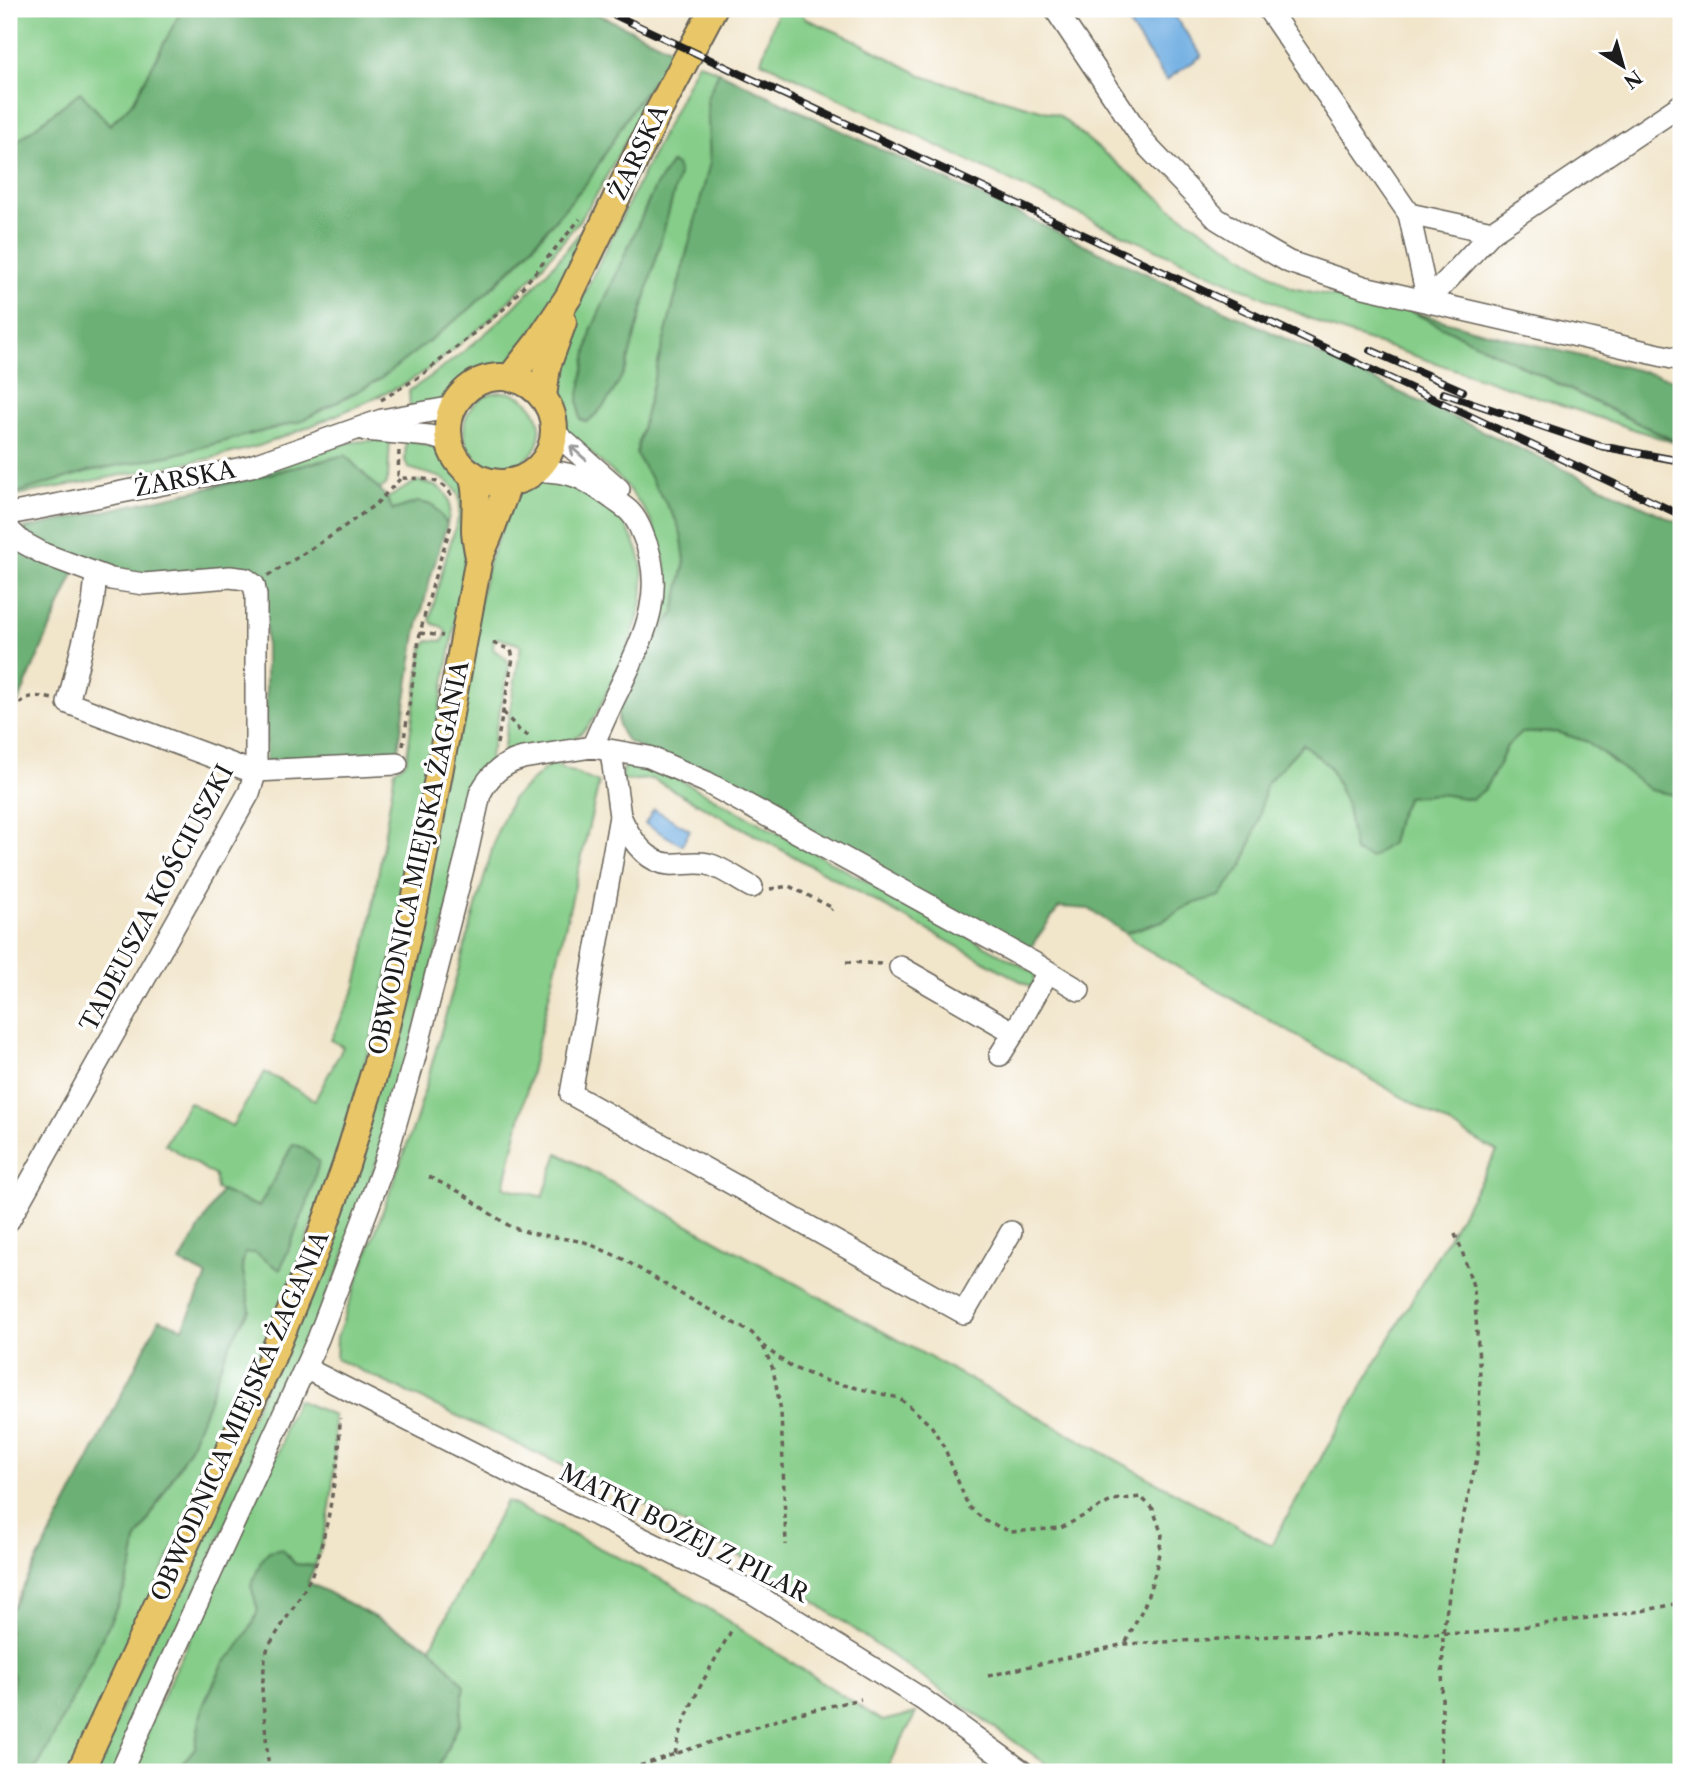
<svg xmlns="http://www.w3.org/2000/svg" width="1690" height="1781" viewBox="0 0 1690 1781" font-family="'Libre Caslon Text',serif">
<rect width="100%" height="100%" fill="#fff"/>
<filter id="ink" filterUnits="userSpaceOnUse"><feTurbulence type="fractalNoise" baseFrequency=".0143" numOctaves="2"/><feDisplacementMap in="SourceGraphic" scale="14" xChannelSelector="R" yChannelSelector="G"/><feConvolveMatrix kernelMatrix="1 2 1 2 8 2 1 2 1" color-interpolation-filters="sRGB"/></filter>
<filter id="wash" filterUnits="userSpaceOnUse"><feTurbulence type="fractalNoise" baseFrequency=".00686" numOctaves="4" result="noise"/><feDisplacementMap in="SourceGraphic" scale="28" xChannelSelector="R" yChannelSelector="G"/><feGaussianBlur stdDeviation="1.57" result="paint"/><feColorMatrix in="noise" values="0 0 0 0 0 0 0 0 0 0 0 0 0 0 0 0 0 1.4 0 .05"/><feComposite in="paint" operator="in"/></filter>
<g filter="url(#wash)">
<rect width="100%" height="100%" fill="#f1e5ca"/>
<g fill="#85cd89" stroke="#507452" stroke-width="2" fill-rule="evenodd">
<polygon points="9,9 182,9 134,101 110,125 80,92 9,148"/>
<polygon points="778,9 801,9 804,18 851,38 925,77 1058,115 1176,212 1292,288 1410,311 1681,445 1331,328 1102,225 761,61"/>
<path d="M698 62 719 72 707 98 710 163 655 375 636 453 677 522 682 538 685 561 674 613 654 642 662 617 666 592V581L665 562 652 523 644 509 621 480 566 431 553 396 557 359 576 310ZM672 163 679 174 626 368 591 331 654 189Z"/>
<polygon points="666,66 598,192 582,217 559,246 537,272 492,318 432,367 401,386 357,406 304,429 259,446 212,458 17,495 15,493 89,471 172,455 301,421 379,380 471,308 523,258 589,180 632,109 654,79"/>
<path d="M619 172 557 299 504 369 486 371 470 378 449 399 410 410 409 391C475 348 534 293 581 231 595 212 607 192 619 172Z"/>
<circle cx="502" cy="430" r="38"/>
<polygon points="390,439 388,478 386,485 379,490 345,455 210,487 335,446 352,442"/>
<path d="M406 439 441 449 463 476 467 537 460 598 397 937 356 1099 280 1315 71 1772H32L39 1764C59 1725 79 1686 98 1647 114 1613 133 1579 136 1541L190 1447 208 1402 224 1356 240 1325 250 1310 242 1265 246 1252H255L280 1269 307 1204 319 1162 293 1144 259 1207 216 1189 215 1176 165 1144 189 1102 232 1126 265 1072 315 1100 343 1047 331 1040 355 989 369 931 395 770 406 762 423 647 430 640 442 641 447 635C445 626 440 626 433 624L430 619 445 560 459 516 460 505 459 496 454 488 448 482 439 477 408 468 405 461Z"/>
<path d="M541 479C550 480 561 478 568 481 579 485 590 495 600 501 614 511 620 517 629 532 660 583 634 635 611 683 601 705 592 732 568 741L502 757 521 645 498 638 494 640 493 649C499 655 508 655 509 667L489 761 485 769 394 1111 341 1264 116 1772H92L321 1262 489 561 518 489 523 485Z"/>
<path d="M417 481C446 486 455 495 447 524L433 505 418 502 393 510 386 499Z"/>
<polygon points="1557,732 1588,742 1650,790 1681,796 1681,1772 1058,1772 786,1582 660,1511 336,1359 337,1337 417,1117 497,832 512,799 551,763 599,783 504,1187 543,1197 558,1153 1271,1545 1497,1152 1136,943 1125,933 1162,921 1189,905 1220,895 1243,865 1258,822 1266,784 1303,744 1329,766 1347,805 1354,852 1391,843 1397,819 1407,797 1439,794 1472,799 1484,790 1498,766 1507,746 1520,733"/>
<polygon points="630,762 647,766 675,777 1035,973 1033,988 653,779 622,781 623,769"/>
<path d="M297 1400 333 1415C336 1442 334 1491 328 1518 325 1534 320 1550 315 1566L295 1564 289 1556 256 1604 258 1610 253 1624 234 1653 224 1662 205 1701 202 1709 195 1748 175 1772H127L277 1454 282 1443 284 1428Z"/>
<polygon points="506,1501 671,1584 882,1721 916,1713 885,1772 436,1772 460,1722 431,1647"/>
</g>
<g fill="#6cb075" stroke="#446648" stroke-width="2">
<polygon points="182,9 587,9 674,50 666,66 654,79 632,109 589,180 522,258 471,308 379,380 301,421 172,455 89,471 9,495 9,148 80,92 110,125 134,101"/>
<path d="M719 72 848 134 1681 524V796L1650 790 1588 742 1557 732 1521 733 1507 746 1498 766 1484 790 1472 799 1439 794 1407 797 1397 819 1391 843 1371 858 1354 852 1347 805 1329 766 1303 744 1266 784 1258 822 1243 865 1220 896 1189 905 1162 921 1125 933 1089 909 1059 907 1028 951 627 741C619 730 617 724 618 711L654 642 674 613 685 561 682 538 677 522 636 454 655 375 710 163 707 98Z"/>
<path d="M671 163 676 165 679 174 626 368C616 388 605 409 587 422L580 419 578 400 591 331 654 189Z"/>
<polygon points="1410,311 1472,329 1681,381 1681,444"/>
<polygon points="345,455 384,494 393,510 418,502 433,505 447,524 430,579 416,634 397,757 266,761 266,581 260,570 161,578 76,569 9,723 9,532 253,478"/>
<path d="M293 1144 303 1148 319 1162 307 1204 280 1270 255 1253H245L242 1265 250 1310 240 1325 224 1356 208 1402 190 1447 136 1541C133 1577 116 1609 100 1642 81 1683 60 1723 39 1764L32 1772H9V1692L12 1690 13 1675 9 1672V1614L72 1494 159 1319 183 1328 207 1276 180 1262 221 1191 259 1207Z"/>
<polygon points="282,1549 295,1564 315,1566 308,1582 431,1647 464,1685 460,1722 436,1772 175,1772 195,1748 202,1709 224,1662 234,1653 253,1624 258,1610 251,1586 261,1561 269,1552"/>
</g>
<g fill="#6faee2" stroke="#46657f" stroke-width="2">
<polygon points="1124,9 1170,9 1202,56 1166,80 1120,11"/>
<polygon points="654,809 690,830 682,845 645,824"/>
</g>
</g>
<g filter="url(#ink)">
<g fill="none" stroke-linecap="round" stroke-linejoin="round">
<defs>
<g id="minor">
<polyline points="1055,9 1147,146 1217,219 1261,246 1289,262 1364,287 1681,360"/>
<polyline points="1268,9 1409,214 1492,232 1681,105"/>
<polyline points="1409,214 1428,301"/>
<polyline points="1428,301 1492,232"/>
<polyline points="365,430 429,436 450,441"/>
<polyline points="554,432 619,489"/>
<path d="M534 471C571 470 584 478 613 499 618 503 625 507 630 512 636 518 640 527 643 535 668 592 643 638 619 689 609 708 601 728 592 747"/>
<polyline points="9,514 229,471 251,466 382,420 454,407"/>
<polyline points="9,530 22,542 44,554 111,579 144,584 230,577 246,579 254,585 256,595 256,771 249,793 9,1220"/>
<polyline points="96,575 93,604 68,703 245,769 256,771 397,764"/>
<polyline points="611,751 620,816 571,1094 964,1313 1011,1232"/>
<path d="M620 816C629 836 645 862 669 864 682 865 695 861 708 864 723 868 738 880 752 887"/>
<polyline points="900,967 1013,1032"/>
<polyline points="1000,1055 1017,1028 1048,972"/>
<polyline points="305,1368 627,1531 753,1593 922,1699 1023,1772"/>
<path d="M121 1772 167 1669 318 1339 369 1205 385 1161 414 1060 467 853 480 794C489 775 503 763 523 758L592 747 649 757 706 782 1034 963 1079 990"/>
</g>
<g id="major">
<circle cx="501" cy="430" r="53"/>
<polyline points="510,378 539,341 569,296 656,116 713,9"/>
<polyline points="543,397 547,366 563,322"/>
<path d="M472 474C478 492 475 511 475 530 475 537 477 545 478 552"/>
<polyline points="80,1772 269,1364 315,1252 346,1165 376,1067 400,969 417,891 479,558 489,535 509,482"/>
</g>
</defs>
<use href="#minor" stroke="#676259" stroke-width="24"/>
<use href="#major" stroke="#676259" stroke-width="30"/>
<g stroke="#676259" stroke-width="3.5" stroke-dasharray="5 5" stroke-linecap="butt">
<polyline points="381,400 422,375 506,307 580,219"/>
<path d="M399 451 398 475 401 478C421 479 446 476 453 500"/>
<polyline points="268,576 328,538 376,504 401,478"/>
<polyline points="420,633 443,636"/>
<polyline points="493,643 511,650 513,658 496,749"/>
<polyline points="503,712 519,730 530,737"/>
<path d="M9 721C22 697 25 693 53 699"/>
<polyline points="403,746 420,633 435,576 452,522"/>
<polyline points="770,889 789,886 833,908 831,910"/>
<polyline points="846,962 882,964"/>
<polyline points="429,1177 462,1193 488,1212 511,1227 530,1233 585,1242 623,1259 681,1294 752,1333 763,1346 773,1369 781,1411 786,1545"/>
<polyline points="763,1346 791,1367 827,1381 899,1398 913,1409 932,1427 945,1449 968,1506 984,1520 1011,1532 1061,1528 1113,1500 1141,1497 1153,1509 1162,1535 1156,1570 1145,1604 1125,1644"/>
<polyline points="988,1676 1125,1644 1293,1635 1476,1633 1641,1611 1681,1603"/>
<path d="M675 1754C684 1709 709 1671 731 1631"/>
<polyline points="269,1772 262,1690 265,1658 268,1647 302,1594 312,1574 319,1554 328,1519 339,1454 340,1418"/>
<polyline points="621,1772 795,1714 861,1699"/>
<polyline points="1441,1772 1443,1633 1458,1539 1478,1454 1480,1376 1474,1289 1461,1248 1453,1230"/>
</g>
<use href="#minor" stroke="#fff" stroke-width="21"/>
<use href="#major" stroke="#e9c769" stroke-width="26"/>
<defs>
<g id="rail">
<polyline points="602,9 1681,515"/>
<polyline points="1370,350 1463,391"/>
<polyline points="1443,393 1600,446 1681,461"/>
</g>
</defs>
<use href="#rail" stroke="#1c1c1c" stroke-width="8"/>
<use href="#rail" stroke="#fff" stroke-width="5" stroke-dasharray="16" stroke-linecap="butt"/>
</g>
<defs><path id="oneway-shaft" d="M-6 0H5M1.5-3L5.5 0L1.5 3" fill="none" stroke-width="1.6" stroke-linecap="round" stroke-linejoin="round" transform="scale(1.75)"/></defs>
<use stroke="#999" href="#oneway-shaft" transform="translate(578 453) rotate(-139)"/>
</g>
<g text-anchor="middle" stroke-width="7" stroke-linejoin="round" paint-order="stroke">
<g font-size="24" fill="#1c1c1c" stroke="#fff">
<text transform="translate(639 152) rotate(-64)" y="8">ŻARSKA</text>
<text transform="translate(185 479) rotate(-11)" y="8">ŻARSKA</text>
<text transform="translate(419 858) rotate(-78)" y="8">OBWODNICA MIEJSKA ŻAGANIA</text>
<text transform="translate(157 898) rotate(-62)" y="8">TADEUSZA KOŚCIUSZKI</text>
<text transform="translate(240 1416) rotate(-66)" y="8">OBWODNICA MIEJSKA ŻAGANIA</text>
<text transform="translate(684 1533) rotate(27)" y="8">MATKI BOŻEJ Z PILAR</text>
</g>
</g>
<rect width="1690" height="1781" fill="none" stroke="#fff" stroke-width="35"/>
<g transform="translate(1623 66) rotate(143)" stroke="#ffffff" stroke-width="5" paint-order="stroke">
<path d="M0-5L12 26L0 18L-12 26Z" fill="#1c1c1c"/>
<text y="-10" font-size="19" font-weight="bold" text-anchor="middle" fill="#1c1c1c">N</text>
</g>
</svg>
